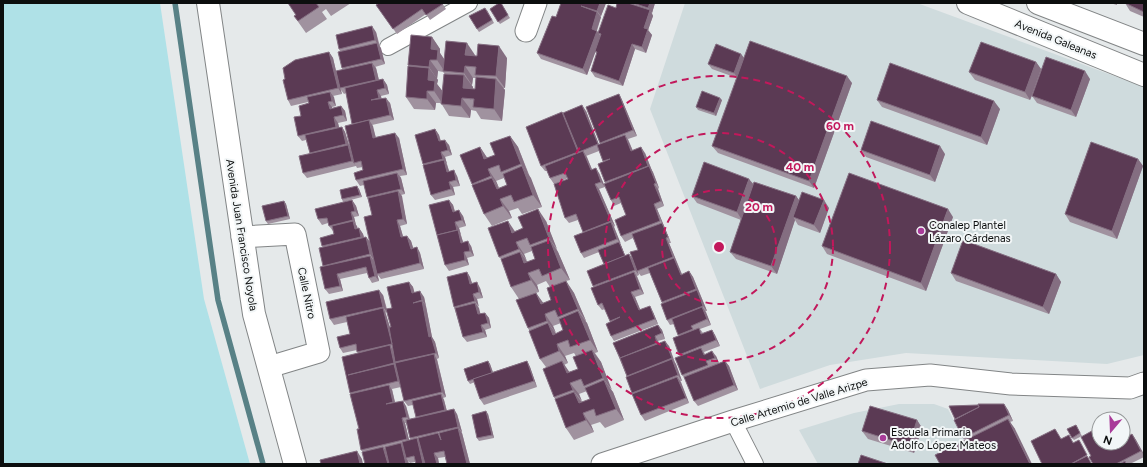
<svg xmlns="http://www.w3.org/2000/svg" width="1147" height="467" viewBox="0 0 1147 467" font-family="Figtree,sans-serif">
<rect width="100%" height="100%" fill="#e5e9ea"/>
<g fill="#cfdbdd">
<polygon points="685,3 917,3 1144,87 1144,355 1107,364 906,353 830,365 760,389 650,109"/>
<polygon points="899,404 934,404 948,409 967,446 940,464 818,464 799,430 854,413"/>
</g>
<polygon fill="#afe1e7" points="3,3 160,3 204,299 250,464 3,464"/>
<g fill="none" stroke-linecap="round" stroke-linejoin="round">
<polyline stroke="#588186" stroke-width="5.5" points="175,3 218,300 263,464"/>
<defs>
<g id="pedestrian">
<polyline points="388,47 469,3"/>
<polyline points="733,421 755,464"/>
</g>
<g id="minor">
<polyline points="526,31 536,3"/>
<polyline points="242,237 295,234 319,352 269,367"/>
<polyline points="602,464 733,421 866,380 930,375 1011,384 1130,388 1144,383"/>
</g>
<g id="tertiary">
<polyline points="208,3 254,314 295,464"/>
<polyline points="968,3 1144,75"/>
<polyline points="1038,3 1144,44"/>
</g>
</defs>
<use href="#pedestrian" stroke="#828586" stroke-width="18"/>
<use href="#minor" stroke="#828586" stroke-width="23"/>
<use href="#tertiary" stroke="#828586" stroke-width="24"/>
<use href="#pedestrian" stroke="#fff" stroke-width="16"/>
<use href="#minor" stroke="#fff" stroke-width="21"/>
<use href="#tertiary" stroke="#fff" stroke-width="22"/>
</g>
<g fill="#a0929f" fill-rule="evenodd">
<polygon points="288,3 351,3 331,16 326,9 322,12 327,19 306,33 294,16 296,15"/>
<polygon points="442,3 446,9 430,20 426,14 397,34 376,5"/>
<polygon points="501,3 510,18 500,24 490,9"/>
<polygon points="606,3 601,16 600,16 601,17 597,31 598,33 616,8 617,3 655,3 652,13 653,16 648,30 652,35 646,53 635,49 623,86 595,77 591,71 597,54 595,52 587,75 541,59 537,53 556,17"/>
<polygon points="1110,3 1117,3 1117,5"/>
<polygon points="1125,3 1144,3 1144,17 1130,11"/>
<polygon points="487,10 494,23 479,32 477,29"/>
<path d="M376 32 385 64 375 67 376 68 379 80 383 79 387 85 389 94 381 96V98L390 103 394 120 372 125 376 138H399L407 175 400 176 401 178 405 194 401 195 407 224 400 226 403 237 407 236 411 241 413 248 417 247 420 253 424 269 381 279 377 274 374 260 379 281 372 283 369 278 367 273 340 279 343 291 329 294 325 289 324 266H323V247L322 246 334 234 333 231 329 226 328 223 322 225 318 219 352 200 356 206 359 216 354 217 357 229 359 228 363 234 364 237H366L370 242 372 215 368 200 367 197 364 185 360 186 356 180 363 170V167L357 168 356 166 307 178 303 173 310 154 306 140 302 141 298 136 301 116 309 103 308 102 291 106 288 100 285 79 329 52 333 58 336 71 343 70 342 68 340 51 339 49ZM341 90 344 94 346 93 353 124 350 147 349 145 345 132 342 127H339L338 123 347 121 345 111 341 106 332 108V107L336 106 333 96 342 94Z"/>
<path d="M432 37 440 49V53L444 59 475 55V56L507 58 505 88H503L505 90 502 121 481 119 476 111 471 110 470 118 449 116 441 103H436L435 110 414 109 406 97 409 66 408 65ZM438 71 443 72 445 74 442 91 437 84 438 80 437 79ZM473 78H476L475 89H472L473 87 471 85H472Z"/>
<polygon points="744,58 852,83 814,188 718,153 712,146 737,78 712,69 708,64"/>
<polygon points="1036,62 1041,69 1090,79 1076,117 1037,103 1032,96 1030,100 975,80 969,72"/>
<path d="M619 94 622 100 637 136 628 139 633 151 645 153 659 188 658 189 664 206 657 209 671 243H669L682 274 689 271 693 277 707 311H705L711 325 700 329 703 333 712 330 715 335 720 346 704 352 705 354 716 356 719 363 725 361 729 366 738 390 698 406 694 401 686 380 682 375 681 356 679 355V336L674 324 670 325 667 320 662 303 650 273 641 276 637 271 635 265 639 275 637 276 644 294 635 297 640 310 653 312 658 324 614 341 611 336 610 322 605 309 602 310 598 305 593 286 604 264 599 252 584 258 581 253 583 232 578 220 569 223 565 218 568 178 554 184 550 178 547 171H545L541 166 562 112 564 115 586 111 599 145 600 144V143ZM599 151 603 162 598 164 605 183 611 200 614 206 621 203 626 215 621 236 625 242 633 238 638 250 633 259 625 256 614 227 615 226 599 189 605 187 599 173 592 169 586 156Z"/>
<polygon points="722,100 716,116 698,110 696,107"/>
<polygon points="877,100 1000,109 987,145 882,107"/>
<polygon points="435,129 439,135 441,141 449,145 452,155 445,157 449,171 457,176 460,186 453,187 455,195 435,200 431,195 423,164"/>
<path d="M510 136 518 147 542 207 522 214 518 208 509 211 512 218 492 226 484 214 472 184 480 147 487 158 495 155ZM504 178 507 185 499 188 496 181Z"/>
<polygon points="861,150 945,154 935,182 866,157"/>
<polygon points="1138,159 1143,166 1117,239 1070,222 1065,214"/>
<polygon points="753,185 796,196 799,200 829,208 820,233 798,225 795,220 777,274 736,259 730,252 741,220 697,203 692,196"/>
<polygon points="359,189 362,197 343,202 342,199"/>
<polygon points="449,200 453,205 455,211 463,216 466,226 459,228 463,242 471,246 474,256 467,258 469,265 449,271 445,265 437,235"/>
<polygon points="284,201 286,204 290,219 268,224 266,221"/>
<polygon points="953,217 926,291 827,254 822,246"/>
<path d="M546 221 557 250 558 252 570 280 566 281 574 293 586 321H585L587 323 598 352 595 353 601 362 611 390 613 392 624 420 605 428 600 422 591 425 594 432 574 440 566 428 555 399 554 397 546 367 540 359 529 330 528 328 519 299 511 287 501 259 499 257 515 231ZM532 251 535 259 527 262 524 254ZM546 281 550 287 551 300 543 303 536 293 539 292 537 285ZM561 323 563 330 556 334 553 326ZM574 353 576 356 578 369 569 372 564 365 568 363 565 356ZM587 391 590 399 582 402 579 394Z"/>
<polygon points="467,272 470,277 472,284 480,288 483,298 477,299 478,307 480,314 485,313 489,318 491,328 485,330 487,337 467,342 463,337 454,307"/>
<polygon points="951,273 1056,274 1061,282 1049,314 956,281"/>
<path d="M409 282 413 287 414 293 424 297 432 337 435 342 439 358 437 359 446 397 443 398 444 400 447 411 457 414 462 432H461L462 433 470 464H447L445 457 438 458 439 464H416L415 462 410 463 408 461 409 464H365L363 452 361 450 359 429 351 394 350 393 358 353 357 350 343 353 340 348 350 334 347 322 334 325 330 319 383 295 387 309 392 308ZM387 312 391 327H390L385 313ZM401 387 404 401 408 406 413 405 416 418 410 419 406 406 395 402 392 389ZM405 423H406L410 438 411 440H409Z"/>
<polygon points="658,325 662,330 665,339 658,341 659,343 669,346 682,381 680,381 689,403 645,421 641,415 632,393 627,377 613,343"/>
<polygon points="488,361 490,364 493,372 527,361 530,367 537,387 484,405 480,399 475,382 470,384 468,381"/>
<polygon points="1004,404 1008,410 1013,421 1010,422 1015,429 965,440 963,438"/>
<polygon points="488,414 494,438 479,441 477,438"/>
<polygon points="917,420 922,428 914,453 868,439 862,431"/>
<polygon points="1076,425 1082,436 1074,440 1072,438"/>
<polygon points="1132,434 1136,440 1144,454 1144,457 1130,464 1093,464 1123,443 1123,436 1125,439"/>
</g>
<g fill="#846e81">
<polygon points="600,3 606,3 601,16 597,11"/>
<polygon points="650,3 655,3 652,13 648,8"/>
<polygon points="650,10 653,16 648,30 652,35 646,53 642,47 644,28"/>
<polygon points="597,12 601,17 595,35 592,29"/>
<polygon points="372,26 376,32 379,46 375,40"/>
<polygon points="597,31 601,37 587,75 583,69"/>
<polygon points="432,37 440,49 440,53 446,62 445,72 437,60 431,49"/>
<polygon points="377,43 381,48 385,64 381,59"/>
<polygon points="467,43 475,55 474,67 465,55"/>
<polygon points="632,44 635,49 623,86 619,81"/>
<polygon points="499,46 507,58 505,88 496,76"/>
<polygon points="329,52 333,58 340,88 342,94 338,88"/>
<polygon points="741,54 745,59 738,78 734,73"/>
<polygon points="430,60 438,71 437,79 429,67"/>
<polygon points="1036,62 1041,69 1030,100 1025,92"/>
<polygon points="372,63 376,68 380,85 376,80"/>
<polygon points="465,66 473,78 472,85 464,73"/>
<polygon points="429,68 438,80 437,84 444,93 442,103 434,91 428,80"/>
<polygon points="1085,71 1090,79 1076,117 1071,110"/>
<polygon points="464,75 473,87 471,100 463,88"/>
<polygon points="847,76 852,83 814,188 809,181"/>
<polygon points="383,79 387,85 389,94 385,88"/>
<polygon points="496,79 505,90 502,121 494,109"/>
<polygon points="377,90 381,96 383,104 379,98"/>
<polygon points="427,91 436,103 435,110 427,99"/>
<polygon points="330,92 334,97 336,106 332,101"/>
<polygon points="619,94 622,100 637,136 633,130"/>
<polygon points="386,98 390,103 394,120 390,115"/>
<polygon points="462,98 471,110 470,118 461,106"/>
<polygon points="720,98 722,100 716,116 714,113"/>
<polygon points="994,101 1000,109 987,145 981,137"/>
<polygon points="328,102 332,107 333,114 330,109"/>
<polygon points="582,105 586,111 601,150 598,144"/>
<polygon points="341,106 345,111 347,121 343,115"/>
<polygon points="562,112 566,117 579,152 582,157 578,152"/>
<polygon points="334,117 338,123 340,132 336,127"/>
<polygon points="369,120 373,126 377,143 373,138"/>
<polygon points="342,127 345,132 349,145 352,150 354,163 356,166 352,161 349,149 346,144"/>
<polygon points="435,129 439,135 442,147 439,141"/>
<polygon points="395,133 399,138 407,175 403,169"/>
<polygon points="625,135 628,140 635,156 631,151"/>
<polygon points="510,136 518,147 529,176 521,164"/>
<polygon points="445,140 449,145 452,155 448,150"/>
<polygon points="940,146 945,154 935,182 930,175"/>
<polygon points="480,147 488,159 484,159"/>
<polygon points="641,147 645,153 652,171 648,166"/>
<polygon points="583,151 587,157 594,175 591,170"/>
<polygon points="441,152 445,157 447,164 443,159"/>
<polygon points="1138,159 1143,166 1117,239 1112,231"/>
<polygon points="444,160 447,165 451,177 447,172"/>
<polygon points="522,166 531,178 542,207 533,195"/>
<polygon points="649,166 653,172 659,188 656,183"/>
<polygon points="596,168 599,173 605,187 601,182"/>
<polygon points="488,169 496,181 499,188 491,176"/>
<polygon points="454,170 457,176 460,186 456,180"/>
<polygon points="397,173 401,178 405,194 401,189"/>
<polygon points="492,178 500,190 497,189"/>
<polygon points="749,179 755,186 742,220 737,212"/>
<polygon points="449,182 453,187 455,195 451,189"/>
<polygon points="595,184 599,189 615,226 611,221"/>
<polygon points="654,184 658,189 664,206 661,201"/>
<polygon points="357,186 359,189 362,197 360,195"/>
<polygon points="398,191 402,196 407,224 403,219"/>
<polygon points="796,196 801,203 793,217 795,220 777,274 771,266"/>
<polygon points="500,199 509,211 512,218 503,206"/>
<polygon points="352,200 356,206 359,216 355,211"/>
<polygon points="449,200 453,205 456,217 453,212"/>
<polygon points="824,200 829,208 820,233 814,225"/>
<polygon points="284,201 286,204 290,219 288,216"/>
<polygon points="654,204 657,209 671,243 668,237"/>
<polygon points="538,209 546,221 557,249 549,238"/>
<polygon points="948,209 953,217 926,291 921,283"/>
<polygon points="459,210 463,216 466,226 462,220"/>
<polygon points="351,212 354,217 356,225 353,220"/>
<polygon points="397,220 400,226 405,243 401,237"/>
<polygon points="353,221 357,226 359,234 355,229"/>
<polygon points="508,221 516,233 512,233"/>
<polygon points="455,222 459,228 461,235 457,230"/>
<polygon points="611,222 614,227 621,244 617,239"/>
<polygon points="359,228 363,234 365,242 361,237"/>
<polygon points="458,230 461,236 465,248 461,243"/>
<polygon points="407,236 411,241 415,254 411,249"/>
<polygon points="366,237 370,242 374,260 370,254"/>
<polygon points="666,238 669,243 684,280 681,275"/>
<polygon points="550,240 558,252 570,280 561,268"/>
<polygon points="468,241 471,246 474,256 470,251"/>
<polygon points="516,242 524,254 527,261 519,249"/>
<polygon points="619,242 621,245 627,261 625,258"/>
<polygon points="417,247 420,253 424,269 420,263"/>
<polygon points="464,252 467,258 469,265 465,260"/>
<polygon points="520,252 528,263 524,263"/>
<polygon points="629,254 633,259 639,275 635,270"/>
<polygon points="370,256 374,261 379,281 375,276"/>
<polygon points="689,271 693,277 707,311 703,306"/>
<polygon points="467,272 470,277 474,289 470,284"/>
<polygon points="634,272 637,277 644,294 640,289"/>
<polygon points="528,273 537,285 539,292 531,280"/>
<polygon points="337,274 340,279 343,291 340,286"/>
<polygon points="1056,274 1061,282 1049,314 1043,307"/>
<polygon points="566,281 574,293 586,321 578,309"/>
<polygon points="409,282 413,287 416,298 412,293"/>
<polygon points="477,282 480,288 483,298 479,292"/>
<polygon points="379,290 383,295 387,312 383,307"/>
<polygon points="420,291 424,297 426,306 422,300"/>
<polygon points="631,292 635,297 643,316 639,310"/>
<polygon points="536,293 544,304 541,304"/>
<polygon points="473,294 477,299 479,307 475,301"/>
<polygon points="422,301 426,306 432,337 435,342 439,358 436,353 429,337"/>
<polygon points="475,303 479,308 482,320 478,314"/>
<polygon points="650,306 653,312 658,324 655,319"/>
<polygon points="702,307 706,312 711,325 707,319"/>
<polygon points="383,308 386,314 396,349 392,344"/>
<polygon points="578,311 587,323 598,352 590,340"/>
<polygon points="485,313 489,318 491,328 488,323"/>
<polygon points="545,314 553,326 556,333 547,321"/>
<polygon points="548,323 557,335 553,335"/>
<polygon points="481,325 485,330 487,337 483,332"/>
<polygon points="658,325 662,330 665,339"/>
<polygon points="712,330 715,335 720,346 716,340"/>
<polygon points="655,336 658,341 661,348 657,343"/>
<polygon points="665,341 669,346 675,364 672,358"/>
<polygon points="557,344 565,356 568,363 559,351"/>
<polygon points="390,345 393,351 395,362 397,364 398,369 394,363"/>
<polygon points="592,350 601,362 612,390 603,378"/>
<polygon points="712,351 716,356 719,363 715,358"/>
<polygon points="434,354 437,360 446,397 442,392"/>
<polygon points="672,359 676,364 682,381 678,375"/>
<polygon points="488,361 490,364 494,376 492,373"/>
<polygon points="527,361 530,367 537,387 534,381"/>
<polygon points="562,361 570,373 567,373"/>
<polygon points="725,361 729,366 738,390 734,385"/>
<polygon points="394,364 398,370 402,387 398,381"/>
<polygon points="677,377 681,382 689,403 686,398"/>
<polygon points="604,380 613,392 624,420 616,409"/>
<polygon points="570,383 579,394 582,401 573,390"/>
<polygon points="389,385 392,390 396,407 393,402"/>
<polygon points="574,392 583,404 579,403"/>
<polygon points="441,394 444,400 448,416 445,410"/>
<polygon points="403,401 406,406 410,422 407,417"/>
<polygon points="1004,404 1008,410 1013,421 1009,415"/>
<polygon points="454,409 457,414 462,432 458,427"/>
<polygon points="486,411 488,414 494,438 492,435"/>
<polygon points="583,413 591,425 594,432 586,420"/>
<polygon points="402,418 405,423 410,444 407,439"/>
<polygon points="1008,419 1015,429 1032,464 1030,464"/>
<polygon points="917,420 922,428 914,453 909,446"/>
<polygon points="458,428 462,433 470,464 467,464"/>
<polygon points="1132,434 1136,440 1144,455 1141,451"/>
<polygon points="417,438 421,444 426,464 423,464"/>
<polygon points="401,443 405,449 406,458 408,461 409,464 406,464"/>
<polygon points="383,447 387,452 390,464 388,464"/>
<polygon points="357,451 362,459 363,464 360,464"/>
<polygon points="434,453 438,458 439,464 437,464"/>
</g>
<g fill="#5b3a54" stroke="#846e81">
<polygon points="288,3 316,3 319,7 298,21 294,16 296,15"/>
<polygon points="379,3 442,3 443,4 426,15 422,9 393,29 376,5"/>
<polygon points="499,3 501,3 508,15 498,22 490,9"/>
<polygon points="561,3 600,3 597,11 581,6 597,12 592,29 597,31 583,69 537,53 552,16 556,17"/>
<polygon points="617,3 628,3 650,10 644,28 648,29 642,47 632,44 619,81 591,71 597,52 595,51 601,34 598,33 608,5 616,8"/>
<polygon points="633,3 650,3 648,8"/>
<polygon points="1125,3 1144,3 1144,12"/>
<polygon points="485,8 492,20 477,29 469,16"/>
<polygon points="372,26 375,40 339,49 336,35"/>
<polygon points="411,35 432,37 431,49 438,50 437,60 430,60 429,67 408,65"/>
<polygon points="446,41 467,43 465,55 477,56 478,44 499,46 496,76 475,75 476,67 465,66 464,73 443,71"/>
<polygon points="750,41 847,76 809,181 712,146"/>
<polygon points="981,42 1036,62 1025,92 969,72"/>
<polygon points="377,43 381,59 342,68 338,52"/>
<polygon points="716,44 741,54 734,73 708,64"/>
<polygon points="329,52 338,88 288,100 283,80 285,79 283,68 295,60"/>
<polygon points="1046,57 1085,71 1071,110 1032,96"/>
<polygon points="372,63 376,80 340,88 336,71"/>
<polygon points="890,63 994,101 981,137 877,100"/>
<polygon points="408,66 429,68 428,80 435,81 434,91 427,91 427,99 406,97"/>
<polygon points="444,74 464,75 463,88 475,89 476,77 496,79 494,109 473,107 474,99 462,98 461,106 441,104"/>
<polygon points="383,79 385,88 377,90 379,98 371,100 386,98 390,115 352,124 345,88"/>
<polygon points="702,91 720,98 714,113 696,107"/>
<polygon points="330,92 332,101 328,102 330,109 341,106 343,115 334,117 336,127 298,136 294,117 301,116 299,106 309,103 307,97"/>
<polygon points="619,94 633,130 600,143 586,107"/>
<polygon points="582,105 598,144 579,152 563,113"/>
<polygon points="562,112 578,152 541,166 526,127"/>
<polygon points="369,120 373,138 395,133 403,169 356,180 354,173 363,170 361,161 354,163 345,126"/>
<polygon points="871,121 940,146 930,175 861,150"/>
<polygon points="342,127 346,144 310,153 305,135"/>
<polygon points="435,129 439,141 445,140 448,150 441,152 443,159 423,164 415,135"/>
<polygon points="625,135 631,151 641,147 648,166 605,182 598,164 610,159 603,161 597,145"/>
<polygon points="510,136 521,164 501,172 499,165 488,169 491,176 472,184 460,155 480,147 484,159 495,155 490,143"/>
<polygon points="1091,142 1138,159 1112,231 1065,214"/>
<polygon points="348,145 352,161 303,173 299,156"/>
<polygon points="583,151 591,170 596,168 601,182 595,184 611,221 583,232 576,214 565,218 554,184 568,179 565,173 550,178 545,166"/>
<polygon points="444,160 447,172 454,170 456,180 449,182 451,189 431,195 423,165"/>
<polygon points="704,162 749,179 737,212 692,196"/>
<polygon points="522,166 533,195 514,202 511,195 500,199 503,206 484,214 472,185 492,178 497,189 507,185 503,174"/>
<polygon points="649,166 656,183 654,184 661,201 654,204 660,221 621,236 615,220 626,215 619,197 611,200 604,184"/>
<polygon points="397,173 401,189 367,197 363,181"/>
<polygon points="849,173 948,209 921,283 822,246"/>
<polygon points="754,182 796,196 771,266 730,252"/>
<polygon points="357,186 360,195 342,199 340,190"/>
<polygon points="398,191 403,219 397,220 401,237 407,236 411,249 417,247 420,263 377,274 364,217 372,215 368,198"/>
<polygon points="802,192 824,200 814,225 793,217"/>
<polygon points="352,200 355,211 351,212 353,220 329,226 327,218 318,219 315,209"/>
<polygon points="449,200 453,212 459,210 462,220 455,222 457,230 437,235 429,205"/>
<polygon points="284,201 288,216 266,221 262,206"/>
<polygon points="538,209 549,238 530,245 527,238 516,242 519,249 499,257 488,228 508,221 512,233 523,228 518,217"/>
<polygon points="353,221 355,229 359,228 361,237 322,246 320,238 334,234 332,226"/>
<polygon points="611,222 617,239 581,253 574,236"/>
<polygon points="662,223 668,237 666,238 673,257 637,271 630,252 638,250 632,234"/>
<polygon points="458,230 461,243 468,241 470,251 464,252 465,260 445,265 437,235"/>
<polygon points="366,237 370,254 323,266 319,248"/>
<polygon points="550,240 561,268 542,276 539,269 528,273 531,280 511,287 501,259 520,252 524,263 535,259 531,247"/>
<polygon points="963,240 1056,274 1043,307 951,273"/>
<polygon points="619,242 625,256 604,264 598,250"/>
<polygon points="629,254 635,270 593,286 587,271"/>
<polygon points="370,256 375,276 369,278 366,267 337,274 340,286 325,289 320,267"/>
<polygon points="674,258 681,275 689,271 696,289 662,302 648,268"/>
<polygon points="467,272 470,284 477,282 479,292 473,294 475,301 454,307 447,277"/>
<polygon points="634,272 640,289 631,292 639,310 650,306 655,319 611,336 606,324 620,317 610,321 602,303 598,305 591,288"/>
<polygon points="566,281 578,309 558,317 555,310 545,314 547,321 528,328 516,300 536,293 541,304 551,300 547,288"/>
<polygon points="409,282 412,293 420,291 422,300 413,303 422,301 429,337 431,336 436,353 395,362 389,327 391,327 386,309 392,308 387,287"/>
<polygon points="379,290 383,307 330,319 326,302"/>
<polygon points="697,290 703,306 667,320 661,304"/>
<polygon points="475,303 478,314 485,313 488,323 481,325 483,332 463,337 455,308"/>
<polygon points="702,307 707,319 691,326 693,329 678,335 672,319"/>
<polygon points="383,308 392,344 357,352 356,344 340,348 337,337 350,334 346,317"/>
<polygon points="578,311 590,340 570,347 568,340 557,344 559,351 540,359 529,331 548,323 553,335 563,330 559,319"/>
<polygon points="658,325 662,333 655,336 657,343 620,358 613,343"/>
<polygon points="699,328 701,334 712,330 716,340 679,355 673,338"/>
<polygon points="665,341 672,358 627,376 620,358"/>
<polygon points="390,345 394,363 348,375 394,364 398,381 350,393 342,357"/>
<polygon points="701,348 704,355 712,351 715,358 706,361 708,365 682,375 675,358"/>
<polygon points="592,350 603,378 584,386 581,379 570,383 573,390 554,397 543,369 562,361 567,373 578,369 573,357"/>
<polygon points="434,354 442,392 404,401 395,363"/>
<polygon points="672,359 678,375 632,393 626,377"/>
<polygon points="488,361 492,373 468,381 464,369"/>
<polygon points="527,361 534,381 480,399 473,379"/>
<polygon points="725,361 734,385 694,401 684,377"/>
<polygon points="677,377 686,398 641,415 632,394"/>
<polygon points="604,380 616,409 596,416 594,409 583,413 586,420 566,428 555,399 574,392 579,403 590,399 585,388"/>
<polygon points="389,385 393,402 386,404 403,401 407,417 402,418 407,439 361,450 357,429 359,429 350,394"/>
<polygon points="441,394 445,410 416,417 412,401"/>
<polygon points="978,404 1004,404 1009,415 963,438 954,420 979,407"/>
<polygon points="978,405 979,407 955,419 949,406"/>
<polygon points="870,406 917,420 909,446 862,431"/>
<polygon points="454,409 458,427 410,438 406,420"/>
<polygon points="486,411 492,435 477,438 472,415"/>
<polygon points="1008,419 1030,464 940,464 935,455"/>
<polygon points="1076,425 1080,433 1072,438 1067,429"/>
<polygon points="1099,427 1099,443 1123,443 1123,437 1124,439 1132,434 1141,451 1116,464 1093,464 1089,457 1091,456 1081,437"/>
<polygon points="458,428 467,464 447,464 444,451 434,453 437,464 425,464 418,438 438,433 441,440 439,433"/>
<polygon points="1055,429 1061,439 1069,435 1073,443 1079,440 1087,455 1071,464 1087,456 1091,463 1090,464 1042,464 1031,441"/>
<polygon points="417,438 423,464 416,464 414,456 406,458 402,442"/>
<polygon points="401,443 406,464 389,464 385,447"/>
<polygon points="383,447 388,464 365,464 362,452"/>
<polygon points="357,451 360,464 321,464 320,460"/>
<polygon points="861,455 888,464 858,464"/>
<polygon points="1125,461 1126,464 1120,464"/>
</g>
<g fill="none" stroke="#c2185b" stroke-width="2" stroke-dasharray="7 5">
<circle cx="719" cy="247" r="57"/>
<circle cx="719" cy="247" r="114"/>
<circle cx="719" cy="247" r="171"/>
</g>
<g fill="#a93b99" stroke="#f2f6f7" stroke-width="1.5">
<circle cx="921" cy="231" r="4"/>
<circle cx="883" cy="438" r="4"/>
</g>
<g text-anchor="middle" stroke-width="4" stroke-linejoin="round" paint-order="stroke">
<g font-size="11" fill="#0c0e0e" stroke="#f2f6f7">
<text transform="translate(1056 39) rotate(22)" y="4">Avenida Galeanas</text>
<text transform="translate(242 235) rotate(81)" y="4">Avenida Juan Francisco Noyola</text>
<text transform="translate(307 293) rotate(78)" y="4">Calle Nitro</text>
<text transform="translate(799 402) rotate(-17)" y="4">Calle Artemio de Valle Arizpe</text>
</g>
<g font-size="11" fill="#0c0e0e" stroke="#f2f6f7" text-anchor="start">
<text x="929" y="229">Conalep Plantel<tspan x="929" dy="13">Lázaro Cárdenas</tspan></text>
<text x="891" y="436">Escuela Primaria<tspan x="891" dy="13">Adolfo López Mateos</tspan></text>
</g>
</g>
<circle cx="719" cy="247" r="6" fill="#c2185b" stroke="#f2f6f7" stroke-width="2"/>
<g font-size="12" text-anchor="middle" font-weight="bold" fill="#c2185b" stroke="#f2f6f7" stroke-width="4" stroke-linejoin="round" paint-order="stroke">
<text x="840" y="130">60 m</text>
<text x="800" y="171">40 m</text>
<text x="759" y="211">20 m</text>
</g>
<rect width="1147" height="467" fill="none" stroke="#0c0e0e" stroke-width="8"/>
<g transform="translate(1111 431) rotate(199)"><circle r="19" fill="#f2f6f7" stroke="#96999a"/>
<path d="M0-3L7 15L0 10L-7 15Z" fill="#a93b99"/>
<text y="-6" font-size="11" font-weight="bold" text-anchor="middle" fill="#0c0e0e">N</text>
</g>
</svg>
